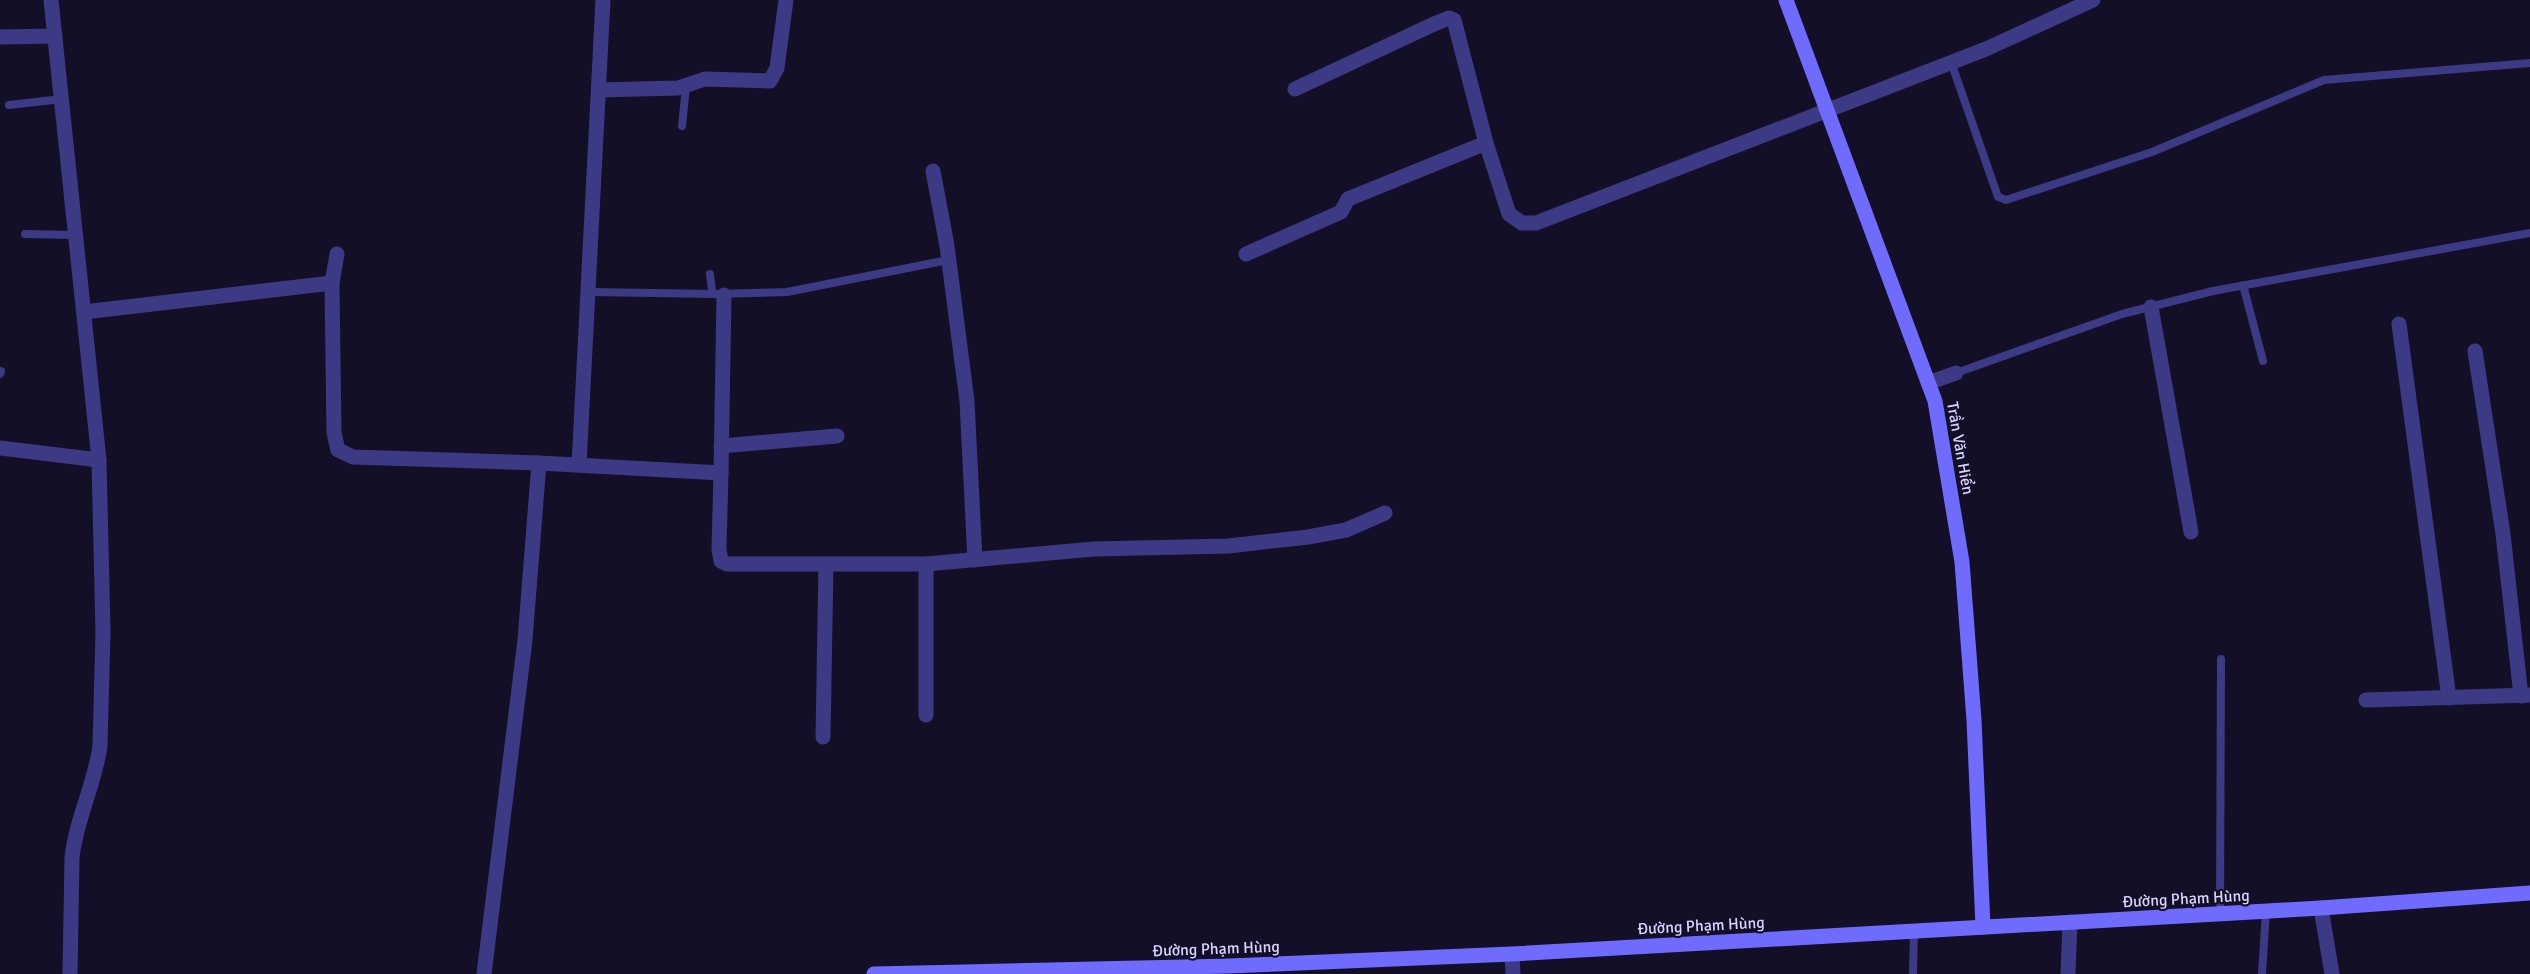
<svg xmlns="http://www.w3.org/2000/svg" width="2530" height="974" viewBox="0 0 2530 974" font-family="Signika,sans-serif">
<rect width="100%" height="100%" fill="#130f26"/>
<g fill="none" stroke-linecap="round" stroke-linejoin="round">
<g stroke="#3d3a85" stroke-width="8">
<polyline points="1951,62 1998,197 2006,200 2152,152 2324,80 2530,63"/>
<polyline points="9,105 62,99"/>
<polyline points="682,126 686,87"/>
<polyline points="25,234 76,235"/>
<polyline points="710,274 712,291 715,294 787,292 948,260"/>
<polyline points="2243,285 2263,361"/>
<polyline points="590,292 715,294"/>
<polyline points="1956,373 2122,314 2213,291 2530,233"/>
<polyline points="0,374 1,371"/>
<polyline points="2220,914 2221,659"/>
<polyline points="1913,974 1914,930"/>
<polyline points="2262,974 2266,911"/>
</g>
<g stroke="#3d3a85" stroke-width="15">
<path d="M51 0 99 460 103 631 100 746C95 784 76 819 72 858L70 974"/>
<polyline points="0,37 55,36"/>
<polyline points="1295,89 1434,24 1449,18 1454,20 1486,143 1509,214 1522,223 1536,223 1986,49 2093,0"/>
<polyline points="599,90 678,88 705,79 770,81 777,68 786,0"/>
<polyline points="933,171 947,246 967,401 975,560"/>
<polyline points="1246,254 1341,212 1348,199 1486,143"/>
<polyline points="332,283 337,254"/>
<polyline points="2151,307 2191,532"/>
<polyline points="84,312 332,283 334,433 338,450 353,457 539,463 525,640 484,974"/>
<polyline points="2399,324 2449,698"/>
<polyline points="2475,351 2503,534 2521,696"/>
<polyline points="1928,383 1956,373"/>
<polyline points="721,446 837,436"/>
<polyline points="0,448 99,460"/>
<polyline points="539,463 721,473 719,549 721,561 727,564 926,564 1094,549 1228,546 1308,537 1346,530 1385,513"/>
<polyline points="579,465 603,0"/>
<polyline points="721,473 724,295"/>
<polyline points="926,564 926,715"/>
<polyline points="2366,700 2530,695"/>
<polyline points="823,737 826,564"/>
<polyline points="2321,908 2332,974"/>
<polyline points="1512,954 1513,974"/>
<polyline points="2068,974 2070,922"/>
</g>
<g stroke="#6f6bff" stroke-width="15">
<polyline points="1786,0 1935,401 1962,562 1974,720 1983,927"/>
<polyline points="874,974 1229,966 1512,954 2321,908 2530,893"/>
</g>
</g>
<g text-anchor="middle" stroke-width="4.5" stroke-linejoin="round" paint-order="stroke">
<g font-size="16" fill="#d9d4ff" stroke="#130f26">
<text transform="translate(1961 448) rotate(80)" y="6">Trần Văn Hiển</text>
<text transform="translate(2186 898) rotate(-3)" y="6">Đường Phạm Hùng</text>
<text transform="translate(1701 925) rotate(-3)" y="6">Đường Phạm Hùng</text>
<text transform="translate(1216 948) rotate(-2)" y="6">Đường Phạm Hùng</text>
</g>
</g>
</svg>
